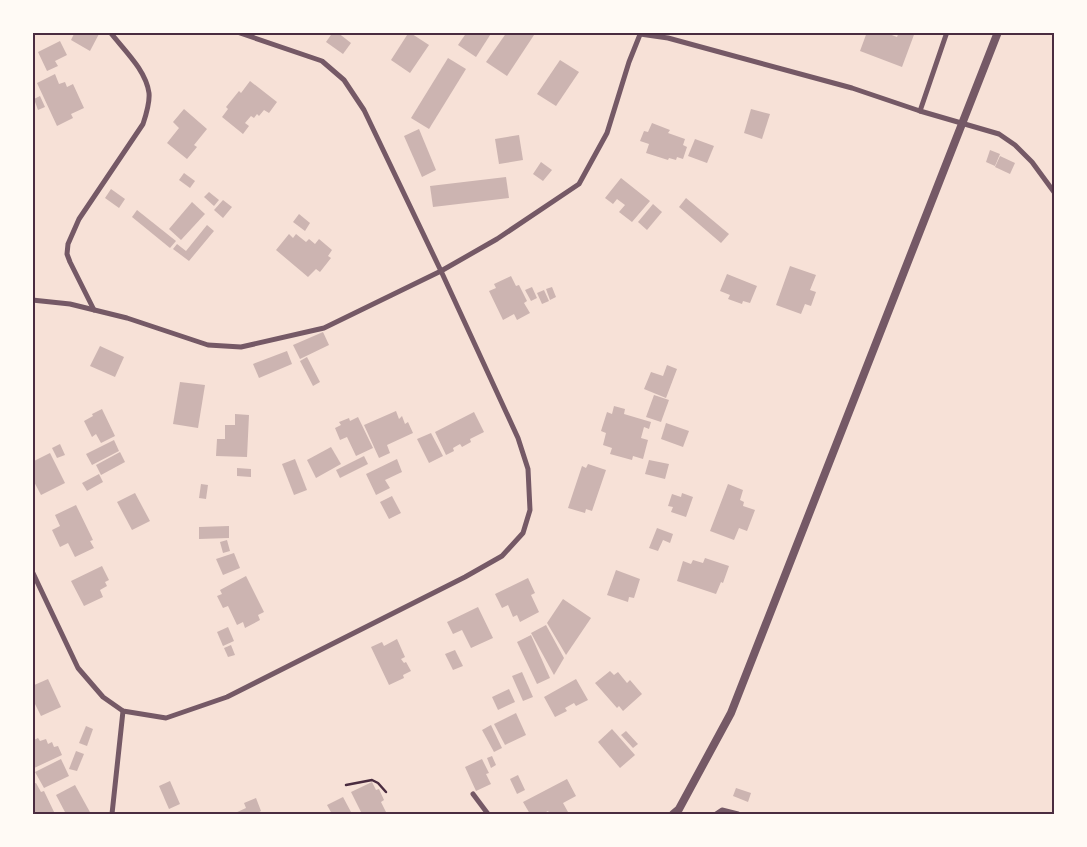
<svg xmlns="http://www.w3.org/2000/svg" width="1087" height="847" viewBox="0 0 1087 847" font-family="Inter,sans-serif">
<rect width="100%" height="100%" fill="#f7e1d7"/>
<g fill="#ccb4b1">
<polygon points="75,32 100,32 90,51 71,40"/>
<polygon points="333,32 337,32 351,43 343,54 326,42"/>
<polygon points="409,32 429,45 410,73 391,60"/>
<polygon points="467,32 492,32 476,57 458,45"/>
<polygon points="507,32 536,32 507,76 486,62"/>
<polygon points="867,32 884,32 897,37 899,32 915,32 902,67 860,51"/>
<polygon points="60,41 67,55 55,61 58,66 47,71 38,52"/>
<polygon points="448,58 466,69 429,129 411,118"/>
<polygon points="560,60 579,72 556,106 537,94"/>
<polygon points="55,74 59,84 65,82 67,87 73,84 84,108 71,114 73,118 57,126 37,83"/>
<polygon points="250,81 277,102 269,113 264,110 259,116 257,114 254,118 251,116 245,123 249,126 243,134 222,117 228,109 226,107 239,91 241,93"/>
<polygon points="40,96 45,107 38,110 34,99"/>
<polygon points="184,109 207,129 194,145 197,147 187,159 167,143 179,128 173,122"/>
<polygon points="751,109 770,114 762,139 744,133"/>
<polygon points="652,123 670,130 668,133 685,139 683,145 687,147 683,159 677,157 676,160 669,158 668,160 646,153 649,144 640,141 644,131 648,132"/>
<polygon points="419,129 436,170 422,177 404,136"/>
<polygon points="519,135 523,160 499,164 495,139"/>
<polygon points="695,139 714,146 707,163 688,156"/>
<polygon points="990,150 1000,154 995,166 986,162"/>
<polygon points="1000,156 1015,163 1010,174 995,167"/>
<polygon points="541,162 552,170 543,181 533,174"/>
<polygon points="184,173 195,181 190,188 179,180"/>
<polygon points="506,177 509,198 433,207 430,186"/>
<polygon points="621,178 650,201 632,222 619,212 625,205 617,199 613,204 605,198"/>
<polygon points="111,189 125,199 119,208 105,198"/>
<polygon points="209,192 219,200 214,206 204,197"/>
<polygon points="686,198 729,234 721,243 679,207"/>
<polygon points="223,200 232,207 223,218 214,210"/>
<polygon points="192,202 205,214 181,240 169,229"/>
<polygon points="653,204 662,212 647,230 638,222"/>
<polygon points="137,210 176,241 170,248 132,217"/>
<polygon points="299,214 310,223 305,231 293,222"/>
<polygon points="207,225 214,231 189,261 173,249 177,244 186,251"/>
<polygon points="289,234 293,238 296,234 306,242 309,239 315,244 319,239 332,250 328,256 331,258 320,272 316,269 308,277 276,250"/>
<polygon points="790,266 816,275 810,290 816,292 811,306 805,304 801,314 776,305"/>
<polygon points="727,274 757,286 750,303 743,301 742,304 728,299 730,295 720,291"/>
<polygon points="511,276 516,286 519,285 527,301 524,303 530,313 517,320 514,314 503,320 489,291 496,288 494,284"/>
<polygon points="532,287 537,298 531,301 525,290"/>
<polygon points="552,287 556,297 550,300 546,289"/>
<polygon points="544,290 549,301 542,304 537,293"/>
<polygon points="323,332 329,345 300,359 293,345"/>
<polygon points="100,346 124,357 115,377 90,366"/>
<polygon points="287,351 292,364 259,378 253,364"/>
<polygon points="307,357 320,382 313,386 300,361"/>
<polygon points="667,365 677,369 666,398 644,389 651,372 663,376"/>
<polygon points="180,382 205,385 198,428 173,424"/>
<polygon points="654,395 669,400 661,422 646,417"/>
<polygon points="614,406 625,409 624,414 651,422 649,429 644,427 641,438 648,440 643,459 633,456 632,460 610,454 612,448 603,445 606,433 601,431 607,412 612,414"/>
<polygon points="102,409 115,436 101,443 96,434 92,437 84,421 93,416 92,414"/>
<polygon points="396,411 399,419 402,416 405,424 408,422 413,433 387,445 390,453 379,458 364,425"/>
<polygon points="474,412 484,432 470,439 471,442 462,447 460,444 453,448 454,451 446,455 435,432"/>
<polygon points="235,414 249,415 247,457 216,456 217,439 225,439 225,425 235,425"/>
<polygon points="358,417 373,448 356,456 347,437 340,440 335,428 341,425 339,422 349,418 350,421"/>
<polygon points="666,423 689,431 683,447 661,439"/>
<polygon points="431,433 443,456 429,463 417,439"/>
<polygon points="114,440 119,451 92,465 86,454"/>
<polygon points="60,444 65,455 57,458 52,448"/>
<polygon points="331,447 341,464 316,478 307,460"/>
<polygon points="120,452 125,462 101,475 96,465"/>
<polygon points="50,453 65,483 41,495 32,478 32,462"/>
<polygon points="364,456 368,464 340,478 336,470"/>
<polygon points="295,459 307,490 294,495 282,464"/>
<polygon points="397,459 402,472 385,480 390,488 376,495 366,474"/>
<polygon points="649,460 669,464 665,479 645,474"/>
<polygon points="588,464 606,470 592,511 586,509 585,513 568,508 582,466 586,468"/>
<polygon points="237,468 251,469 251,477 237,476"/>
<polygon points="99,474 103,482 87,491 82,483"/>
<polygon points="201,484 208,485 206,499 199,498"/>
<polygon points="728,484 743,490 740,500 744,502 743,506 755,510 747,531 739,528 734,540 710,531"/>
<polygon points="135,493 150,521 132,530 117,502"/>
<polygon points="682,493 693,497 686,517 671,512 673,507 668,506 672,494 681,497"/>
<polygon points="392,496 401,513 389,519 380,502"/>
<polygon points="76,505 93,540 90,541 94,548 75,557 68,543 60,547 52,530 60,526 55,515"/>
<polygon points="229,526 229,538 199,539 199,527"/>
<polygon points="657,528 673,534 670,543 663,540 658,551 649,548"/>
<polygon points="227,540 230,551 223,553 220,542"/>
<polygon points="234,553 240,568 223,575 216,559"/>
<polygon points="705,558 729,566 723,583 721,582 716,594 677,581 683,561 691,564 693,560 703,563"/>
<polygon points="102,566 109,580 105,582 107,586 100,590 103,597 84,606 71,581"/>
<polygon points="616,570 640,579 634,598 629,597 628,602 607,595"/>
<polygon points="246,576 264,612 258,615 260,620 245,628 243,622 237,625 228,606 223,608 217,596 222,594 220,590"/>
<polygon points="528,578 535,593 531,595 539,612 520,622 517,615 513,617 508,605 502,608 495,594"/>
<polygon points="563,599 591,618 566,655 547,623"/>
<polygon points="478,607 493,638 471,648 462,630 453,634 447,622"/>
<polygon points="546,625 564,658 554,675 531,633"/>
<polygon points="228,627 234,641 223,646 217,632"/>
<polygon points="531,635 550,678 537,684 517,642"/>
<polygon points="397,639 405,657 401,659 404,663 406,662 411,671 403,675 404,678 389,685 371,647 382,642 384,646"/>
<polygon points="231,645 235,655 228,657 224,648"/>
<polygon points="455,650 463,666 453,670 445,654"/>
<polygon points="610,671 614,675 618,672 627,683 630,680 642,694 623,711 619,706 617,708 595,683"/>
<polygon points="522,672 533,697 523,701 512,676"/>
<polygon points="48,679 61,707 41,716 32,698 32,686"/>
<polygon points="576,679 588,700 576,706 574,703 565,708 567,711 555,717 544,697"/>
<polygon points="509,689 515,702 498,710 492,697"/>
<polygon points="516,713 526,735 505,745 494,724"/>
<polygon points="491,725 502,748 494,752 482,730"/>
<polygon points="86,726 93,729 87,746 79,743"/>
<polygon points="612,729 635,755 620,768 598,742"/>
<polygon points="626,731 638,744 633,748 621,735"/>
<polygon points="38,738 40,741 46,739 48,744 52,742 54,747 58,746 62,755 32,769 32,741"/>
<polygon points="76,751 84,754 77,771 69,769"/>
<polygon points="492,756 496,765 491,768 487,758"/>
<polygon points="61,759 69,776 44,788 35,772"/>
<polygon points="482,759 489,773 486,774 491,784 476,791 465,767"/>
<polygon points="518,775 525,790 517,794 510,779"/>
<polygon points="567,779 576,796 563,803 568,812 563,814 550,814 548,811 542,814 530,814 523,802"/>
<polygon points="170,781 180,804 169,809 159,786"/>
<polygon points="372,782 376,790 379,789 384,800 381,802 387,814 362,814 351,792"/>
<polygon points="36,783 41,792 44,791 55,814 35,814 32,808 32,798 35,797 32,791 32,784"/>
<polygon points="75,785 91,814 66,814 56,795"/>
<polygon points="736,788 751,793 748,802 733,796"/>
<polygon points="343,797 351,812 345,814 332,814 327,805"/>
<polygon points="256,798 261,811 256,814 233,814 246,808 244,803"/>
</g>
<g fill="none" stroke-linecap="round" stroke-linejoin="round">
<polyline stroke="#4a2c40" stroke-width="2.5" points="346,785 372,780 378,783 386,792"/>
<g stroke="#755966" stroke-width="5">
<polyline points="640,34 668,38 852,88 920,111 999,134 1015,145 1032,162 1054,192"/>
<polyline points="920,111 947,32"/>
<polyline points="32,300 70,304 127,318 208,345 241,347 324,328 441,271 497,239 579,184 607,133 629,62 641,32"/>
<path d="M94 310 70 262 67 254 68 244 79 219 143 124C146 115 150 103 149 93 146 70 124 50 110 32"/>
<polyline points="32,571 78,668 103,697 123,711 166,718 227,697 465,577 502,556 523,533 530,510 528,469 518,438 441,271 364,110 344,80 322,61 237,32"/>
<polyline points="473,794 488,814"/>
<polyline points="112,814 123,711"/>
<polyline points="716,814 722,810 738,814"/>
</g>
<polyline stroke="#755966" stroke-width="8" points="673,814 679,809 731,713 998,32"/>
</g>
<rect width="1087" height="847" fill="none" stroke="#fffaf5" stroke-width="68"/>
<rect x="34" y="34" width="1019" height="779" fill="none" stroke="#4a2c40" stroke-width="2"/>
</svg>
